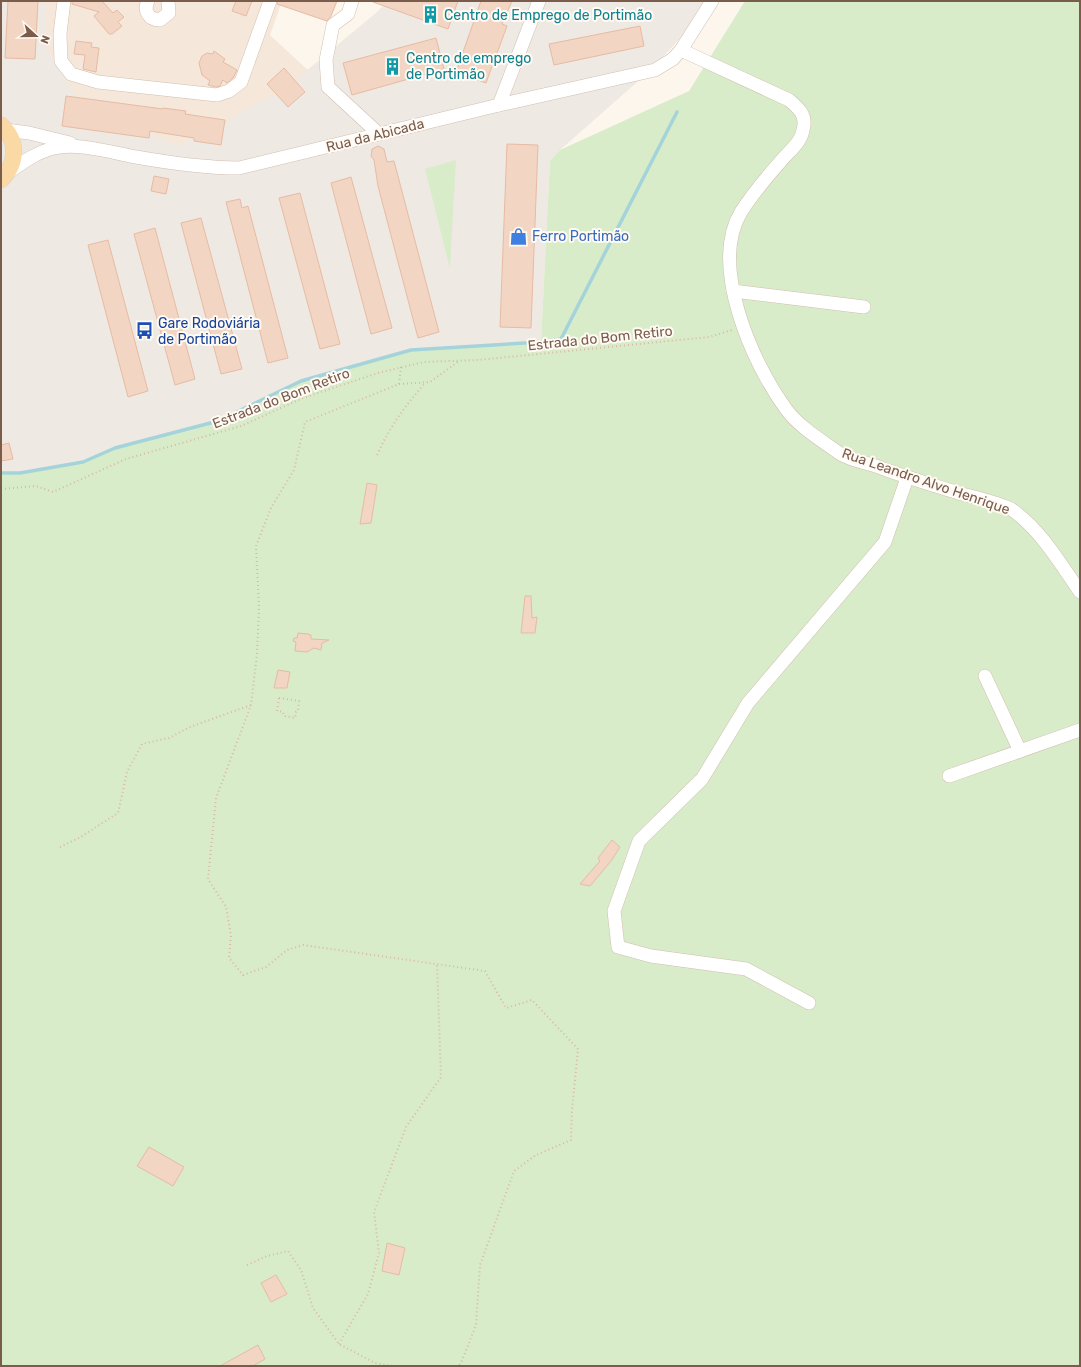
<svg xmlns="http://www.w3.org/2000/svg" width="1081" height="1367" viewBox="0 0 1081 1367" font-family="Rubik,sans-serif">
<rect width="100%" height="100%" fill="#fdf6ec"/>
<polygon fill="#f5e8da" points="1,1 282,1 270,35 368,126 209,161 147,134 96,125"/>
<polygon fill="#efe9e4" points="1,1 46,1 45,46 84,109 178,146 282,91 377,12 387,1 714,1 652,69 560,150 550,161 541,342 411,350 301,381 218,421 115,448 83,462 20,473 1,473"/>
<g fill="#d8ecc9">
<polygon points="745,1 1080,1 1080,1366 1,1366 1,473 20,473 83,462 115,448 218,421 301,381 411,350 541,342 550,161 560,150 689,91"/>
<polygon points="456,160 450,269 425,169"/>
</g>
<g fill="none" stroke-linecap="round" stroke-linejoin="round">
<polyline stroke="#a5d3da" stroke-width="3.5" points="1,473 20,473 83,462 115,448 218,421 301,381 411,350 541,342 561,339 677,112"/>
</g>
<g fill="#f3d5c3" stroke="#e6bba3">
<polygon points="8,1 38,1 35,59 5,58"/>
<polygon points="72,1 102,1 113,13 117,10 124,17 118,22 122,26 112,34 109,34 94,16 99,12 72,4"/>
<polygon points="236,1 252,1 246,16 232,11"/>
<polygon points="278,1 337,1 331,16 327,21 277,4"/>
<polygon points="373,1 458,1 448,29 373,2"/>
<polygon points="481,1 512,1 502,24 507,26 486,83 456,72"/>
<polygon points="640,26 644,46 554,65 549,44"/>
<polygon points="436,38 444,69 352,95 343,63"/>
<polygon points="76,41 92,43 91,47 99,48 96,72 83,69 85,55 74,54"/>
<polygon points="214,51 225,59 223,62 237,70 233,78 227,83 223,80 220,86 216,87 208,85 210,81 202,75 199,63 202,56 207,53 213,54"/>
<polygon points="284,68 305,92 288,107 267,84"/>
<polygon points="66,96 163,109 163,108 186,111 185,114 225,120 221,145 194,141 194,138 150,131 149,138 62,126"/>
<polygon points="507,144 538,145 531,328 500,327"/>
<polygon points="378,146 384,149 387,162 394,161 439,332 418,338 378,186 374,160 371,156 372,149"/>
<polygon points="154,176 169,179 166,194 151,191"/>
<polygon points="351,177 392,328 371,334 331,183"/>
<polygon points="300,193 340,344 320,349 279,198"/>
<polygon points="240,199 242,208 248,206 288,358 268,363 226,202"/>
<polygon points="201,218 242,369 221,374 181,223"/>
<polygon points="155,228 195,379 175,385 134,234"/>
<polygon points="108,240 148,391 128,397 88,245"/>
<polygon points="9,443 13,459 1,461 1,445"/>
<polygon points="367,483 377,485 371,523 360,524"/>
<polygon points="525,596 531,596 532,618 537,617 535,633 521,633"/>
<polygon points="298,633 308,634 311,635 311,639 329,640 322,643 321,650 314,648 307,652 295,651 296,642 293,641 294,638 297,638"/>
<polygon points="278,670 290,672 287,688 274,688"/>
<polygon points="612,840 620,847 611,861 590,886 580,884 600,861 598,858"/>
<polygon points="149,1147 184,1167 173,1186 137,1166"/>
<polygon points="387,1243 405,1248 399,1275 382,1271"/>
<polygon points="276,1275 287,1294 271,1302 261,1283"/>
<polygon points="258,1345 265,1359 253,1366 220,1366"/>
</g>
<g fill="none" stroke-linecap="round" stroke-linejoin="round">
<defs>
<g id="minor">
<polyline points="64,1 60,34 61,61 71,74 98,82 217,95 229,91 241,82 270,1"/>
<path d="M148 1C143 11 149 20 160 20L169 13 168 1"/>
<polyline points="352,1 348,14 333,25 326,60 328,87 379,134"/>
<path d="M681 50 789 100C800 109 807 116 803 130 801 143 788 152 780 162 767 177 752 194 741 212 709 265 752 363 786 409 799 427 821 440 839 453 849 460 864 462 876 466 904 477 933 485 962 494 979 498 996 502 1011 509 1041 530 1060 563 1080 592"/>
<polyline points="499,105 539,1"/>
<polyline points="6,130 29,133 70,143"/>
<path d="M9 172C23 162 37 152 54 148 76 142 114 153 136 157 170 163 205 168 239 168L499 105 655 70 673 59 681 50 712 1"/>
<polyline points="733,291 864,307"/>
<polyline points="985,676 1020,751"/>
<polyline points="949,776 1080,730"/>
<polyline points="809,1003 746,969 651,956 618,947 614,911 639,841 702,779 748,703 885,542 907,478"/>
</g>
<path id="major" d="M1 125C19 141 17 164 1 180"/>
</defs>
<use href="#minor" stroke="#d1beb0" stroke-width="14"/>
<use href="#major" stroke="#dad1cd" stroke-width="17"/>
<g stroke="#d9b8a5" stroke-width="2" stroke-dasharray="1 3" stroke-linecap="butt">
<polyline points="401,367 399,384 305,422 294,470 271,508 256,546 259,607 257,654 251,705 216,798 208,879 226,907 231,935 229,958 243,975 266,967 287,950 303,945 485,971 506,1008 532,1000 578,1049 572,1110 571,1140 536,1155 514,1171 480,1265 476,1325 461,1363 458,1366"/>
<polyline points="399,384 430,382 459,361"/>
<path d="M377 455C390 426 405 406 426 382"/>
<polyline points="1,489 36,486 53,492 126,459 241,426 303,398 378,373 424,362 478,360 709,337 732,330"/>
<polygon points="279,698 299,701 298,711 296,712 295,718 284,716 283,712 277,711"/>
<polyline points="60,847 79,838 118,813 127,772 142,744 169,738 190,727 251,705"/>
<polyline points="247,1265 267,1256 288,1251 301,1270 313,1308 339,1344 375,1363 393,1366"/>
<polyline points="339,1344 368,1294 379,1253 374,1212 406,1127 441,1077 437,964"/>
</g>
<use href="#minor" stroke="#fff" stroke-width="13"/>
<use href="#major" stroke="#fbd9a5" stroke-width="16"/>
</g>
<defs>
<symbol id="building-bare" viewBox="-9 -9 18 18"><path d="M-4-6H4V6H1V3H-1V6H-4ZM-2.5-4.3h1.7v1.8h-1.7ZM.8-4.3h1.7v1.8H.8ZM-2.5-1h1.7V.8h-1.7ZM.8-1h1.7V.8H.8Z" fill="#0f9aa8" stroke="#fffaf3" stroke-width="2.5" paint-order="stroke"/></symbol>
<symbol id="shop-bare" viewBox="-9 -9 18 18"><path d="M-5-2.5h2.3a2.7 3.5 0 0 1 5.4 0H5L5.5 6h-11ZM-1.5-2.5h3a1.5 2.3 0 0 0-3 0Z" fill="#3f7fe0" stroke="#fffaf3" stroke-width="2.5" paint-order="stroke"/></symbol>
<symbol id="bus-bare" viewBox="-9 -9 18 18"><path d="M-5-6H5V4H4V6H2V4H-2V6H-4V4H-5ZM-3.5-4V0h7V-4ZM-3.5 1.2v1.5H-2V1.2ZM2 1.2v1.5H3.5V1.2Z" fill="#1a4fb4" stroke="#fffaf3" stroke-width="2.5" paint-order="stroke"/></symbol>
</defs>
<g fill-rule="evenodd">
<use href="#building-bare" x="418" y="2" width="25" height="25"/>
<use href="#building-bare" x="380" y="54" width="25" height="25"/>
<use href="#shop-bare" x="506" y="224" width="25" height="25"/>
<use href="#bus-bare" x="132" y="318" width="25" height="25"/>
</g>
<g text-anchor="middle" stroke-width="4" stroke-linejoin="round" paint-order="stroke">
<g font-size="14" fill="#0d838f" stroke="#fffaf3" text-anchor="start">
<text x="444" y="20">Centro de Emprego de Portimão</text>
<text x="406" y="63">Centro de emprego<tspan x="406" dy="16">de Portimão</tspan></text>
</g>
<g font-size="14" fill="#7a5c4d" stroke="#fffaf3">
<text transform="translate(375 135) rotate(-14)" y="5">Rua da Abicada</text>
<text transform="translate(600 338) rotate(-6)" y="5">Estrada do Bom Retiro</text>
<text transform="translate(281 398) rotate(-21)" y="5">Estrada do Bom Retiro</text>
<text transform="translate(926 481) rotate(19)" y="5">Rua Leandro Alvo Henrique</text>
</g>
<g font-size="14" fill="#366cbe" stroke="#fffaf3" text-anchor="start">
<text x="532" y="241">Ferro Portimão</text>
</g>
<g font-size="14" fill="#164399" stroke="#fffaf3" text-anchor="start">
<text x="158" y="328">Gare Rodoviária<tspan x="158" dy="16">de Portimão</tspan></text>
</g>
</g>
<rect width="1081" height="1367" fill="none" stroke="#7a5c4d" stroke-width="4"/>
<g transform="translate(36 36) rotate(111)" stroke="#fffaf3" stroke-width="3" paint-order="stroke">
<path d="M0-3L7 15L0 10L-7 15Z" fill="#7a5c4d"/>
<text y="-6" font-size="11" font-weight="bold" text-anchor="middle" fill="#7a5c4d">N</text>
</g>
</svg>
